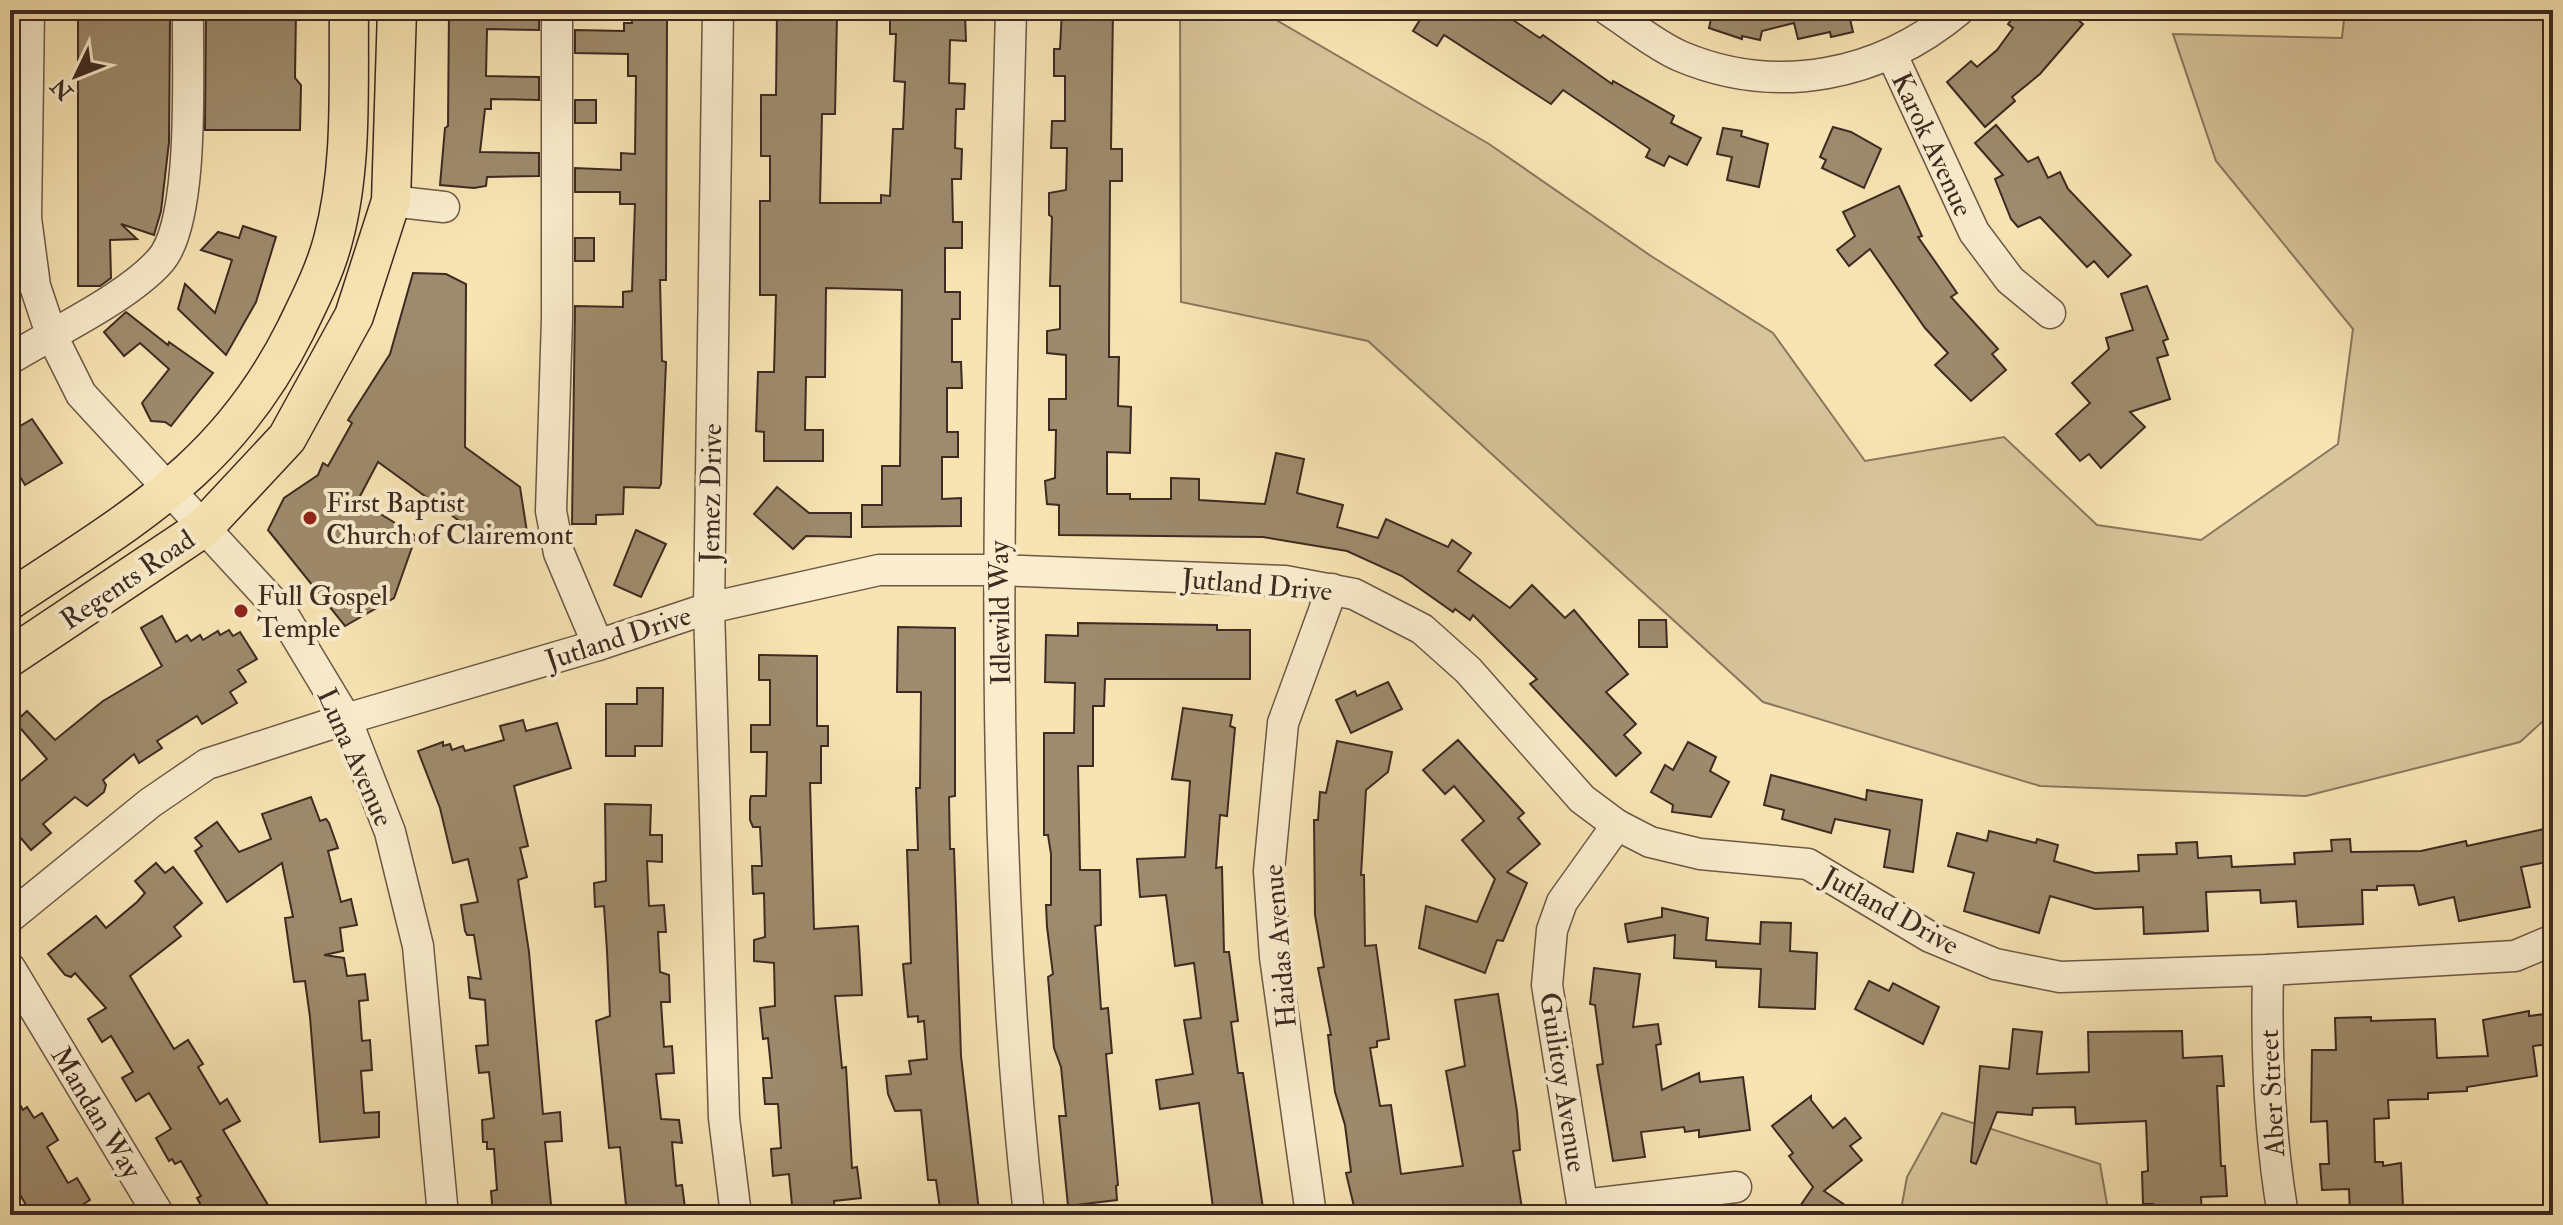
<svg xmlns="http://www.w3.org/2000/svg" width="2563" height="1225" viewBox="0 0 2563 1225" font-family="'IM FELL Double Pica',serif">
<rect width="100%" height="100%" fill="#f8e4b3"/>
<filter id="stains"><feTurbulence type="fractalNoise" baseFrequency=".0025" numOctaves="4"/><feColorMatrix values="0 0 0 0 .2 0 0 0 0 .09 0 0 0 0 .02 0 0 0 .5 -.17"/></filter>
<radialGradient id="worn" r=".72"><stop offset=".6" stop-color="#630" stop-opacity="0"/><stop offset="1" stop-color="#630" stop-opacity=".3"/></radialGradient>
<g fill="#d8c49a" stroke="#8a775e" stroke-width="2">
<polygon points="1180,10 1259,10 1489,144 1651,256 1773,333 1865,461 2004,437 2097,525 2201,540 2338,444 2353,329 2216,161 2173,34 2342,38 2345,10 2553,10 2553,712 2520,742 2306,796 2040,786 1763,702 1368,341 1181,302"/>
<polygon points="1942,1113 2100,1164 2109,1215 1900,1215 1907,1177"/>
</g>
<g fill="#9e8b6d" stroke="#3d2a22" stroke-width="2">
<polygon points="78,10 127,10 127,18 170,18 169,142 161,211 154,235 121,224 137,239 110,240 111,278 100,286 78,286"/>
<polygon points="206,10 296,10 295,78 301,85 300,130 205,130"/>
<polygon points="449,10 539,10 539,30 487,29 486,76 539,77 539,100 491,99 491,109 485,109 480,152 539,153 539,176 487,177 486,186 474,188 440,185 445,128 448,126"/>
<polygon points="777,10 808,10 837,16 835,114 822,114 820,203 881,203 881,195 890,196 893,129 903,129 905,82 894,81 896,34 890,34 890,14 954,10 954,14 965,14 966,41 950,40 949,83 965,84 964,109 956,109 955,148 962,149 961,179 952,179 953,222 962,222 962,248 945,248 945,292 960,292 960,319 952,319 952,362 961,362 962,388 947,388 947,432 958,432 958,457 942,457 942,499 961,498 961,526 862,527 862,505 882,505 882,466 900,466 902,290 826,288 825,377 806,377 805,430 823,430 823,461 764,461 764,432 756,431 758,372 774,372 776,295 760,295 760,201 770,201 770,156 761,156 761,95 776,95"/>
<polygon points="1062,10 1113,10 1111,149 1122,149 1122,181 1110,181 1109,357 1119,357 1118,406 1131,407 1130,453 1107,452 1107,494 1130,494 1130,499 1171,499 1171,478 1199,479 1199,500 1265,504 1276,453 1304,459 1297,493 1343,505 1337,527 1378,538 1386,519 1448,547 1452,540 1471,553 1458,571 1510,608 1532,585 1565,618 1574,610 1628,674 1606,692 1636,724 1624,735 1641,753 1616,776 1530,684 1537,679 1473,615 1470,620 1455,609 1453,612 1402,576 1347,551 1263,537 1059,535 1059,505 1047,504 1045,481 1055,478 1056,430 1049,430 1049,399 1066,399 1066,355 1047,353 1047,331 1060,329 1060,286 1050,286 1052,217 1049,215 1049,193 1066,190 1067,148 1051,148 1052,121 1065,121 1065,76 1054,76 1054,49 1060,49"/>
<polygon points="1426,10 1498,10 1540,38 1543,35 1612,84 1613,81 1674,116 1671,123 1701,138 1687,165 1669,156 1664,166 1646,157 1650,149 1563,90 1551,104 1444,35 1437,46 1413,31"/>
<polygon points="1713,10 1848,10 1853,32 1831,37 1830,32 1798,39 1794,23 1762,31 1760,40 1742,36 1742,39 1709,28"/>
<polygon points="2019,10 2066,10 2083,24 2040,74 2012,97 2015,101 1985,127 1947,82 1971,61 1977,67 1997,50 2013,28 2008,24"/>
<polygon points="632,16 667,17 666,280 660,280 662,361 666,362 661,484 659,488 624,487 623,514 596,515 596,524 572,524 575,306 623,307 623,292 632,291 635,204 620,204 620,192 575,192 575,168 621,170 621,153 635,154 636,76 628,76 628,54 575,53 575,30 624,31 624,23 632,23"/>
<rect x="575" y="100" width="21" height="23"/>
<polygon points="1996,125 2028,162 2038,157 2048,178 2060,172 2068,189 2131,255 2108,277 2094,261 2087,267 2040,217 2018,227 2011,219 1995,179 2003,175 1975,143"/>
<polygon points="1833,127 1851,132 1881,149 1864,188 1822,168 1826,160 1820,157"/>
<polygon points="1723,128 1742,131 1741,136 1768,144 1759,187 1727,180 1732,157 1717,154"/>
<polygon points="1899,186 1922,236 1918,237 1957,293 1951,297 1998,349 1992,354 2006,370 1971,401 1935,365 1948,353 1925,328 1870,249 1849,266 1837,250 1855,236 1843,212"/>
<polygon points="243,226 276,237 256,302 226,355 178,309 185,284 215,313 232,260 201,250 218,232 239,238"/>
<rect x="575" y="238" width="19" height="23"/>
<polygon points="413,273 446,274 466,284 465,447 520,487 527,532 491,544 378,462 358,500 416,536 394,598 345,626 268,530 284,498 318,475 323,463 328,466 352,423 348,420 390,354"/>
<polygon points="2147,286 2168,339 2163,341 2168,355 2157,358 2170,399 2130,412 2145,427 2101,468 2089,454 2080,461 2056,434 2090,403 2072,383 2109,349 2106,338 2133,330 2121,294"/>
<polygon points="126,312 168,345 169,342 213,373 171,426 165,422 151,421 142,403 169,369 140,343 124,356 104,332"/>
<polygon points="32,419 62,463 25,485 10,460 10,432"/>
<polygon points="777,487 809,513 851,513 851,537 806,536 793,549 754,514"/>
<polygon points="636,530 666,544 641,597 614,585"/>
<polygon points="162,616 176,642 187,635 191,641 200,635 203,640 218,631 220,635 229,630 233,636 240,632 257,659 238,670 246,682 230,692 237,703 202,724 197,716 157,741 162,748 139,763 134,754 103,780 106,785 104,792 87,806 75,797 43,824 51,833 31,850 20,837 10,846 10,790 47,759 15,722 27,711 55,740 103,701 162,666 141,628"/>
<polygon points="1639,620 1666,620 1667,647 1639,647"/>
<polygon points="1078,623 1217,625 1217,630 1250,630 1250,679 1105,679 1104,706 1093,706 1093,766 1078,766 1080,870 1100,870 1101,925 1095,926 1101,1009 1108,1008 1112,1053 1106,1054 1118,1185 1116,1186 1117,1200 1068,1206 1059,1116 1066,1116 1061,1067 1054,1048 1048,977 1053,974 1047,927 1046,905 1051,905 1051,854 1048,835 1044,835 1044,733 1074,733 1075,683 1045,682 1046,635 1078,636"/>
<polygon points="898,627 955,628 955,796 949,797 950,849 954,849 961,1056 979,1211 973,1215 941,1215 936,1180 928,1180 921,1110 895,1111 888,1094 886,1076 911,1074 909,1061 927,1059 924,1021 918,1022 918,1016 908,1017 903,964 911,963 907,850 918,850 916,788 920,788 921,692 897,692"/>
<polygon points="759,655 817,656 817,726 828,726 828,746 821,746 821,783 810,783 814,929 858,926 862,995 835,996 842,1068 846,1067 852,1168 857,1167 861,1198 834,1201 835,1215 793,1215 789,1174 773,1176 771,1149 781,1148 778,1104 765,1104 763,1078 772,1078 768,1038 763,1039 760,1008 775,1006 774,963 754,961 754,940 765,937 764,893 753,894 752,866 762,866 760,827 753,827 750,820 750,800 751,796 766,796 767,752 751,752 751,725 770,725 770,680 759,680"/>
<polygon points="1388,682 1402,709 1351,733 1336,700 1355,691 1357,696"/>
<polygon points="637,688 663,688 662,746 635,746 635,756 606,756 606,704 637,704"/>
<polygon points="1183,708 1232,715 1230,726 1235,728 1227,816 1220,815 1216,868 1222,867 1224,952 1229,952 1238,1021 1231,1022 1238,1073 1243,1073 1264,1215 1214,1215 1199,1103 1160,1109 1156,1080 1193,1074 1184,1020 1201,1018 1194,963 1175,966 1166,895 1140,897 1137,859 1185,857 1190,781 1172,779"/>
<polygon points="523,720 526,731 557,723 571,768 514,786 528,846 520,848 527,877 518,880 529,952 543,1114 560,1112 562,1141 545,1142 552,1215 493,1215 491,1191 497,1190 494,1149 487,1149 487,1142 483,1142 482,1120 494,1118 489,1072 479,1073 476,1046 488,1045 485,1000 470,998 468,977 481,979 474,935 467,935 465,931 461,905 478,902 468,859 453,863 440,808 418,751 443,742 443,746 450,744 452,750 463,746 465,751 504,740 500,726"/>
<polygon points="1458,740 1524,813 1518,818 1540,844 1507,872 1527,883 1503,941 1497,940 1485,973 1419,948 1426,906 1477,922 1495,879 1462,840 1484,821 1454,786 1445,794 1423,770"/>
<polygon points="1337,741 1392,752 1388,772 1366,790 1361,875 1364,875 1365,946 1376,945 1389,1039 1377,1041 1377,1047 1370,1048 1380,1106 1391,1105 1401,1174 1463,1166 1446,1071 1465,1066 1455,1000 1498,994 1517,1111 1520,1150 1513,1151 1523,1215 1356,1215 1346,1173 1351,1172 1345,1125 1335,1092 1328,1035 1331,1035 1318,968 1324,967 1315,915 1314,820 1318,820 1320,792 1326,793"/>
<polygon points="1688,742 1716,757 1710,771 1729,782 1711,817 1672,812 1673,805 1651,792 1665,765 1673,770"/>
<polygon points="1771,775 1866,800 1867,790 1922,800 1913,872 1884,867 1890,830 1835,819 1831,833 1782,819 1784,810 1764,805"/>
<polygon points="311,797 320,821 326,819 329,823 338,848 328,851 341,902 351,899 357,925 340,928 343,951 324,955 344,958 347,976 365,974 368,1000 359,1001 362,1041 370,1040 372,1070 361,1071 364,1113 379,1112 379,1137 320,1142 310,1017 305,981 294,982 285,918 293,917 282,863 227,902 195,851 202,846 195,838 217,822 239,852 271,839 262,814"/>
<polygon points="605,804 651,805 650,835 662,835 662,862 647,861 649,906 664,905 666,932 658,932 660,972 669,975 670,1002 661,1002 664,1047 672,1046 674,1073 656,1074 661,1119 679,1120 682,1143 672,1142 676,1186 682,1185 686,1215 627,1215 620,1147 609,1148 596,1021 610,1016 607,951 604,906 595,907 594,883 606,881"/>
<polygon points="2553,827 2553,851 2545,853 2547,862 2521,867 2530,907 2459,921 2454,897 2419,905 2414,885 2377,886 2377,890 2362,890 2363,924 2298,927 2296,901 2261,903 2260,890 2206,892 2208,931 2170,933 2144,934 2143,907 2095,909 2050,896 2039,933 1964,911 1974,873 1948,866 1957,833 1987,841 1989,831 2036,843 2037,839 2058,845 2054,861 2095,873 2139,871 2138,855 2177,854 2176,843 2197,842 2198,858 2231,856 2232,867 2295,864 2294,853 2332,851 2331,840 2350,839 2351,852 2421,851 2466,841 2467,846"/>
<polygon points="156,863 165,873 173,867 202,903 174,927 181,936 130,976 174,1049 188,1040 203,1064 198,1067 220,1104 227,1099 240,1121 223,1130 274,1215 206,1215 197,1198 201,1196 181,1161 175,1164 172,1159 169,1161 156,1138 171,1129 149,1093 136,1101 122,1078 133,1072 111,1036 102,1042 88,1019 106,1008 75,973 71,977 65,975 48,954 96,916 106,928 137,902 145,893 135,881"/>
<polygon points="1662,908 1708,918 1706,940 1760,944 1761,922 1791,923 1790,951 1817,953 1815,1009 1759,1007 1761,969 1716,967 1716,961 1674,958 1675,935 1628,942 1625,924 1662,917"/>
<polygon points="1594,968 1640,974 1633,1027 1658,1024 1661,1044 1656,1045 1662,1090 1699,1073 1700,1082 1743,1077 1750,1130 1699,1137 1699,1130 1685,1132 1684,1127 1641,1132 1645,1157 1613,1161 1597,1065 1603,1064 1595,1005 1590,1004"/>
<polygon points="1869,981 1889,991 1893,983 1939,1007 1923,1044 1855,1009"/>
<polygon points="2529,1011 2529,1016 2545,1014 2549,1044 2533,1046 2537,1076 2467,1087 2467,1091 2428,1093 2428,1099 2388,1100 2389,1118 2374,1119 2375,1162 2383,1162 2383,1166 2401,1163 2403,1207 2386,1208 2386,1215 2350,1215 2349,1189 2322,1190 2320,1164 2329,1164 2327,1121 2311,1122 2312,1050 2336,1050 2335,1018 2371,1017 2371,1021 2435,1019 2437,1058 2488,1056 2483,1020"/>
<polygon points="2013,1029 2042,1032 2037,1074 2089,1072 2088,1032 2182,1031 2183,1058 2222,1056 2224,1086 2217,1086 2221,1166 2225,1166 2227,1196 2201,1197 2202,1215 2158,1215 2154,1213 2153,1204 2143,1204 2142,1172 2148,1171 2146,1121 2076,1124 2075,1107 2033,1108 2032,1115 1997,1112 1976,1164 1971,1162 1980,1066 2009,1069"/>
<polygon points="10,1087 23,1110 27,1107 34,1118 42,1113 58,1140 47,1147 68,1183 77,1178 90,1200 66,1215 32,1215 10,1178"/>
<polygon points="1811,1096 1811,1100 1833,1128 1845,1118 1861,1138 1850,1146 1862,1160 1824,1191 1860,1215 1794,1215 1813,1187 1789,1156 1793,1153 1772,1126"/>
</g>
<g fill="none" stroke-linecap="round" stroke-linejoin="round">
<defs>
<g id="minor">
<polyline points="29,10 26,218 35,286 51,334 81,394 281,611 346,719 390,832 418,946 443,1215"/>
<polyline points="557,10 557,318 551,511 559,553 598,645"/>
<polyline points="718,10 709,608 724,1118 736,1215"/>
<path d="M1011 10C1001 412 984 815 1029 1215"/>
<path d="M1608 10C1631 25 1655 45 1680 56 1777 97 1880 76 1959 10"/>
<polyline points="1892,55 1974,232 2010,280 2050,313"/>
<polyline points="391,201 444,207"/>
<path d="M10 359C54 332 125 299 159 262 196 224 187 66 188 10"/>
<polyline points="10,917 150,803 207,764 346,719 598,645 709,608 879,570 997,570 1285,581 1354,594 1422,629 1468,670 1582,799 1617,825 1650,842 1700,854 1808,864 1930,937 1995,964 2060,977 2268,970 2515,956 2553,940"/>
<polyline points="10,968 159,1215"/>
<path d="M2268 970C2266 1053 2269 1133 2283 1215"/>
<polyline points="1583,1205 1736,1187"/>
<polyline points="1311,1215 1275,957 1269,871 1283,723 1332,589"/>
<polyline points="1584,1215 1547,985 1552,930 1562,902 1617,825"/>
</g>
<g id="major">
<path d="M10 600C134 517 227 468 296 329 310 300 325 271 333 240 353 166 348 86 349 10"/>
<polyline points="10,657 203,528 287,438 354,316 391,201 397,10"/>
</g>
</defs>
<use href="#minor" stroke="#6c5846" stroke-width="33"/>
<use href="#major" stroke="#3d2a22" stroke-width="41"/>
<use href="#minor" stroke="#faedce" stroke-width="30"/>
<use href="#major" stroke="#f8e4b3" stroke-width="38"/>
</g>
<g fill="#8f2418" stroke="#faedce" stroke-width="3">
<circle cx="310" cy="518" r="8"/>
<circle cx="241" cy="611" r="8"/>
</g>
<g text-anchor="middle" stroke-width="8" stroke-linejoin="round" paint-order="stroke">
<g font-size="28" fill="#3d2a22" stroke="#faedce">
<text transform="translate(1933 144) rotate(65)" y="10">Karok Avenue</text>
<text transform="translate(710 493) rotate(-89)" y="10">Jemez Drive</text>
<text transform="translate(127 579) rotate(-34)" y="10">Regents Road</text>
<text transform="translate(1257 584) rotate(5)" y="10">Jutland Drive</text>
<text transform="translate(999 613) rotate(-91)" y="10">Idlewild Way</text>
<text transform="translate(618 637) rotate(-18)" y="10">Jutland Drive</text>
<text transform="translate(356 757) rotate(66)" y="10">Luna Avenue</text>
<text transform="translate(1891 910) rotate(29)" y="10">Jutland Drive</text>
<text transform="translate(1279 946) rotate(-95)" y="10">Haidas Avenue</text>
<text transform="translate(1564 1082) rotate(81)" y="10">Guilitoy Avenue</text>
<text transform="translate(2271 1093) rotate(-93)" y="10">Aber Street</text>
<text transform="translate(97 1112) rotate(59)" y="10">Mandan Way</text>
</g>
<g font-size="28" fill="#3d2a22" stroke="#faedce" text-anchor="start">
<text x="326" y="512">First Baptist<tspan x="326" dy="32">Church of Clairemont</tspan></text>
<text x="257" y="605">Full Gospel<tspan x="257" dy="32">Temple</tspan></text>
</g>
</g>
<rect width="2563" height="1225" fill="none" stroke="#f8e4b3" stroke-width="40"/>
<rect x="12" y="12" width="2539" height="1201" fill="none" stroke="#3d2a22" stroke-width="4"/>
<rect x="20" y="20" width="2523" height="1185" fill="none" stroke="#3d2a22" stroke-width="2"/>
<g transform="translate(76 76) rotate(227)" stroke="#faedce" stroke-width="6" paint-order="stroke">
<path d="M0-6L14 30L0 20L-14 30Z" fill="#3d2a22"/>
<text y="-12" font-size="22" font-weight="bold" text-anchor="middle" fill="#3d2a22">N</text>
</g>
<rect width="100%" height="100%" filter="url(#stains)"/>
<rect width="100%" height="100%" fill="url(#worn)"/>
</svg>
